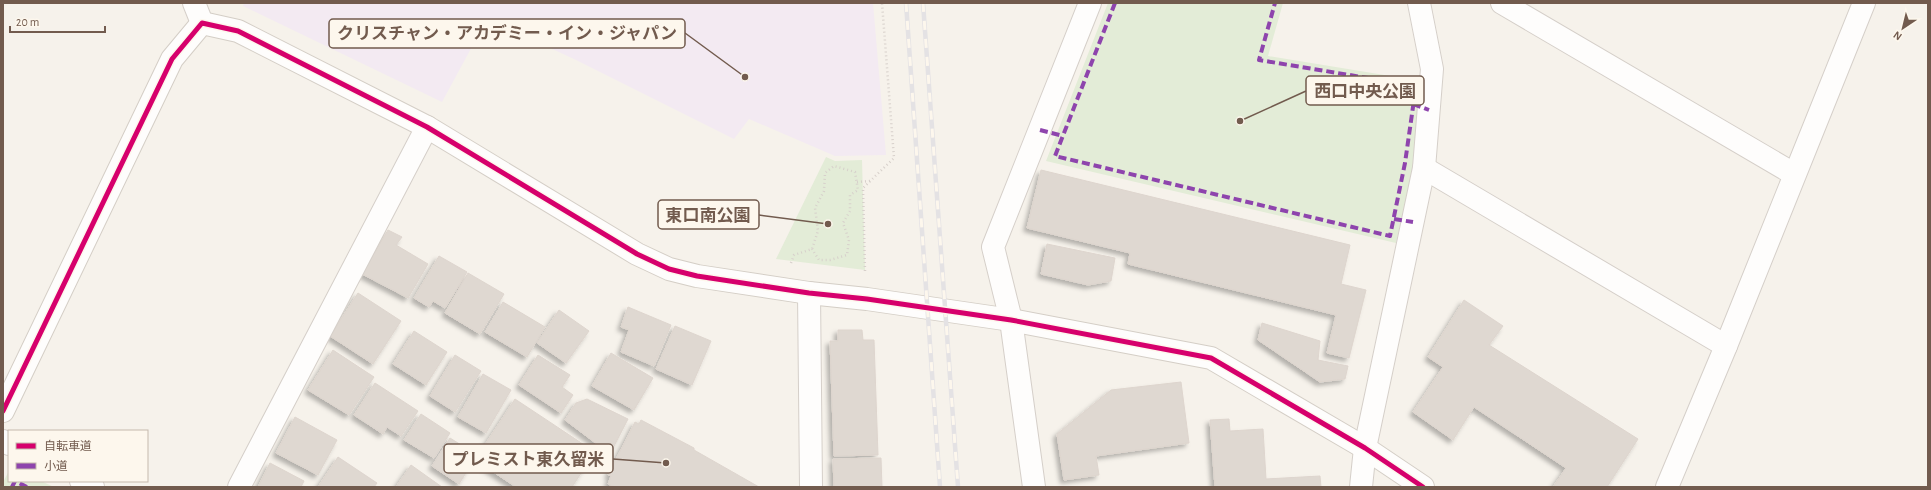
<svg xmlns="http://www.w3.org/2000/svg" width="1931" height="490" viewBox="0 0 1931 490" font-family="'Alegreya Sans','Noto Sans JP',sans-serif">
<defs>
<filter id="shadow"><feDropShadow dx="-3.5" dy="3.5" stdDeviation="2" flood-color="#0004"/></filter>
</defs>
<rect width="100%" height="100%" fill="#f6f2eb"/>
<polygon fill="#f3eaf2" points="244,3 873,3 886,155 835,156 749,119 734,139 574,59 487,19 442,102 243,6"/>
<g fill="#e3ecd7">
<polygon points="1108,3 1283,3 1268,56 1421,81 1414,164 1396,243 1046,161"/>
<polygon points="826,157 835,161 862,160 865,270 776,259"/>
<polygon points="9,471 9,481 41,481 54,487 3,487 3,482"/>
</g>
<g fill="#dfd8d1" stroke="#ded5ce" filter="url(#shadow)">
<polygon points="1041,170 1350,245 1341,284 1366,290 1349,358 1327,353 1336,315 1128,264 1130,253 1027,228"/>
<polygon points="388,230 402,237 396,245 428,264 408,298 362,274"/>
<polygon points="1047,244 1115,258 1111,281 1088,285 1041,274"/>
<polygon points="439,256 467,272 445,308 433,301 429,307 414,298"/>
<polygon points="468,273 504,294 480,334 445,313"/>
<polygon points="358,293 401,321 373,364 330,336"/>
<polygon points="1464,300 1503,326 1489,345 1638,439 1607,487 1553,487 1566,468 1474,407 1453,440 1413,412 1443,367 1428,357"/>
<polygon points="503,302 545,327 527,357 485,332"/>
<polygon points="628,307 671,325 654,366 621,352 629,330 621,327"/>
<polygon points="559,310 589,331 566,363 537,343"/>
<polygon points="1262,323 1320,341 1318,360 1348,366 1345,379 1320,382 1258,340"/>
<polygon points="675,326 711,341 692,385 656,369"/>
<polygon points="838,330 862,330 863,340 874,340 878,455 834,456 830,341 838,341"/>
<polygon points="414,331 447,352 426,385 393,364"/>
<polygon points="333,350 374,377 349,415 308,390"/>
<polygon points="611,353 653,378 634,410 592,386"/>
<polygon points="455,355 481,371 455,412 430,396"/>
<polygon points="538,355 570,375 562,387 573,395 561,413 519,385"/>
<polygon points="483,374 511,390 486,433 458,417"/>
<polygon points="1181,382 1189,443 1096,456 1099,475 1064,480 1057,434 1111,390"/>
<polygon points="375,383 418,411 401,436 387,427 383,434 354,415"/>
<polygon points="515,399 595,452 572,487 516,487 475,460"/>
<polygon points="587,399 628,419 610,454 565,420 576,403"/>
<polygon points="421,414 450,433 434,458 404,440"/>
<polygon points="295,417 337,440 318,475 276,453"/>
<polygon points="1229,419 1230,431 1263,429 1266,479 1320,476 1321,487 1215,487 1210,420"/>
<polygon points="641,420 694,448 694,450 759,487 615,487 608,484 611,476 608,475 635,422 639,424"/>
<polygon points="450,438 477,455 459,484 432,466"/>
<polygon points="338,457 377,483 374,487 318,487"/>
<polygon points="881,458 882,487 834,487 833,459"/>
<polygon points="270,463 304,481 301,487 258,487"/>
<polygon points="411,465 442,487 396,487"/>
</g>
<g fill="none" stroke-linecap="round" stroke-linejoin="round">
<defs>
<g id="street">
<polyline points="194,3 202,23"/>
<polyline points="1502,3 1794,174"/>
<polyline points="1424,168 1726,346"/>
<polyline points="809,293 811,487"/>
<polyline points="3,441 9,444"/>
<polyline points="81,481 93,487"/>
<polyline points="239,487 427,127"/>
<polyline points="1034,487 1011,320 993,247 1090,3"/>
<polyline points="1361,487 1365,448 1424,168 1432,69 1419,3"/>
<polyline points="1667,487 1726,346 1864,3"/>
</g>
<polyline id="secondary" points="3,411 172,59 202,23 238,31 427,127 637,254 669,269 697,276 809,293 867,299 1011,320 1211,358 1365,448 1423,487"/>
</defs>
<use href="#street" stroke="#d5cfc9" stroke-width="24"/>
<use href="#secondary" stroke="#d4cec6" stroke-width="24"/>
<g stroke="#d7d0cb" stroke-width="2.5" stroke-dasharray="1 3" stroke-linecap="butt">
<polyline points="857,182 870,181"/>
<polyline points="791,263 794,255 812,249 818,231 815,208 824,191 825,173 834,166 855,172 858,190 850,195 850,211 843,223 849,240 847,255 830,260 819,260 812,249"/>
<polyline points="865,271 863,188 894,158 882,3"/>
</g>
<use href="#street" stroke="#fefdfc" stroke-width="22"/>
<use href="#secondary" stroke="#fefdfc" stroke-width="22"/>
<defs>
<g id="rail">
<polyline points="906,3 940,487"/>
<polyline points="923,3 958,487"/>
</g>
</defs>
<use href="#rail" stroke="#e4e2e4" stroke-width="4.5"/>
<use href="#rail" stroke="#fdf7ed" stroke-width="3" stroke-dasharray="9" stroke-linecap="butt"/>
<g stroke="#8e44ad" stroke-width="4" stroke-dasharray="8 4" stroke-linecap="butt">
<polyline points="1115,3 1055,156 1390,236 1405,163 1416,86 1259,60 1275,3"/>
<polyline points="1413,104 1429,110"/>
<polyline points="1040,130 1063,136"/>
<polyline points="1394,219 1413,222"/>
<polyline points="12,487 15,481 27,487"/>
</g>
<defs>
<polyline id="cycleway" points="3,411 172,59 202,23 238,31 427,127 637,254 669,269 697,276 809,293 867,299 1011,320 1211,358 1365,448 1423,487"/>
</defs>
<use href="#cycleway" stroke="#fdf7ed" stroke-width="8"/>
<use href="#cycleway" stroke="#d6006c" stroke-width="5"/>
</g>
<path fill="none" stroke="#725b4e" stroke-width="1.5" d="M745 77L685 33M1240 121L1306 91M828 224L759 215M666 463L613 459"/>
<g fill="#725b4e" stroke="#fdf7ed" stroke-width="1.5">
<circle cx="745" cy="77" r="4"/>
<circle cx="1240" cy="121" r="4"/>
<circle cx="828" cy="224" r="4"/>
<circle cx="666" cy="463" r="4"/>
</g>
<g fill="#fdf7ed" stroke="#725b4e" stroke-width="1.5">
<rect x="329" y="19" width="356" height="29" rx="4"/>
<rect x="1306" y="76" width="118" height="29" rx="4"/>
<rect x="658" y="200" width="101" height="29" rx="4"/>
<rect x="444" y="444" width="169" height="29" rx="4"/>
</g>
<g font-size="17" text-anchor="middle" font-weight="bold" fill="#725b4e">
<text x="507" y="39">クリスチャン・アカデミー・イン・ジャパン</text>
<text x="1365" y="97">西口中央公園</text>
<text x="708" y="221">東口南公園</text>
<text x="528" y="465">プレミスト東久留米</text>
</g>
<rect width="1931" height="490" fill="none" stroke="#725b4e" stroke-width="8"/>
<rect x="8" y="430" width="140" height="52" fill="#fdf7ed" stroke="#c5b9ad"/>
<rect x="16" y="443" width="20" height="6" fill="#d6006c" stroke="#c5b9ad"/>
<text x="44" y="450" font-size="12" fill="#725b4e">自転車道</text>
<rect x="16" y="463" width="20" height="6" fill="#8e44ad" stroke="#c5b9ad"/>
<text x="44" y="470" font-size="12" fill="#725b4e">小道</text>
<g transform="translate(1903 28) rotate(215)" stroke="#fdf7ed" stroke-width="3" paint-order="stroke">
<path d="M0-3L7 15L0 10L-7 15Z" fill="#725b4e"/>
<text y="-6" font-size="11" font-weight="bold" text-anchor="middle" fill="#725b4e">N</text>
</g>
<path d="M10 26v6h95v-6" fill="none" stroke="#725b4e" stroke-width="2"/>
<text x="16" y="26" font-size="12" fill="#725b4e" stroke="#fdf7ed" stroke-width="3" paint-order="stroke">20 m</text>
</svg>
